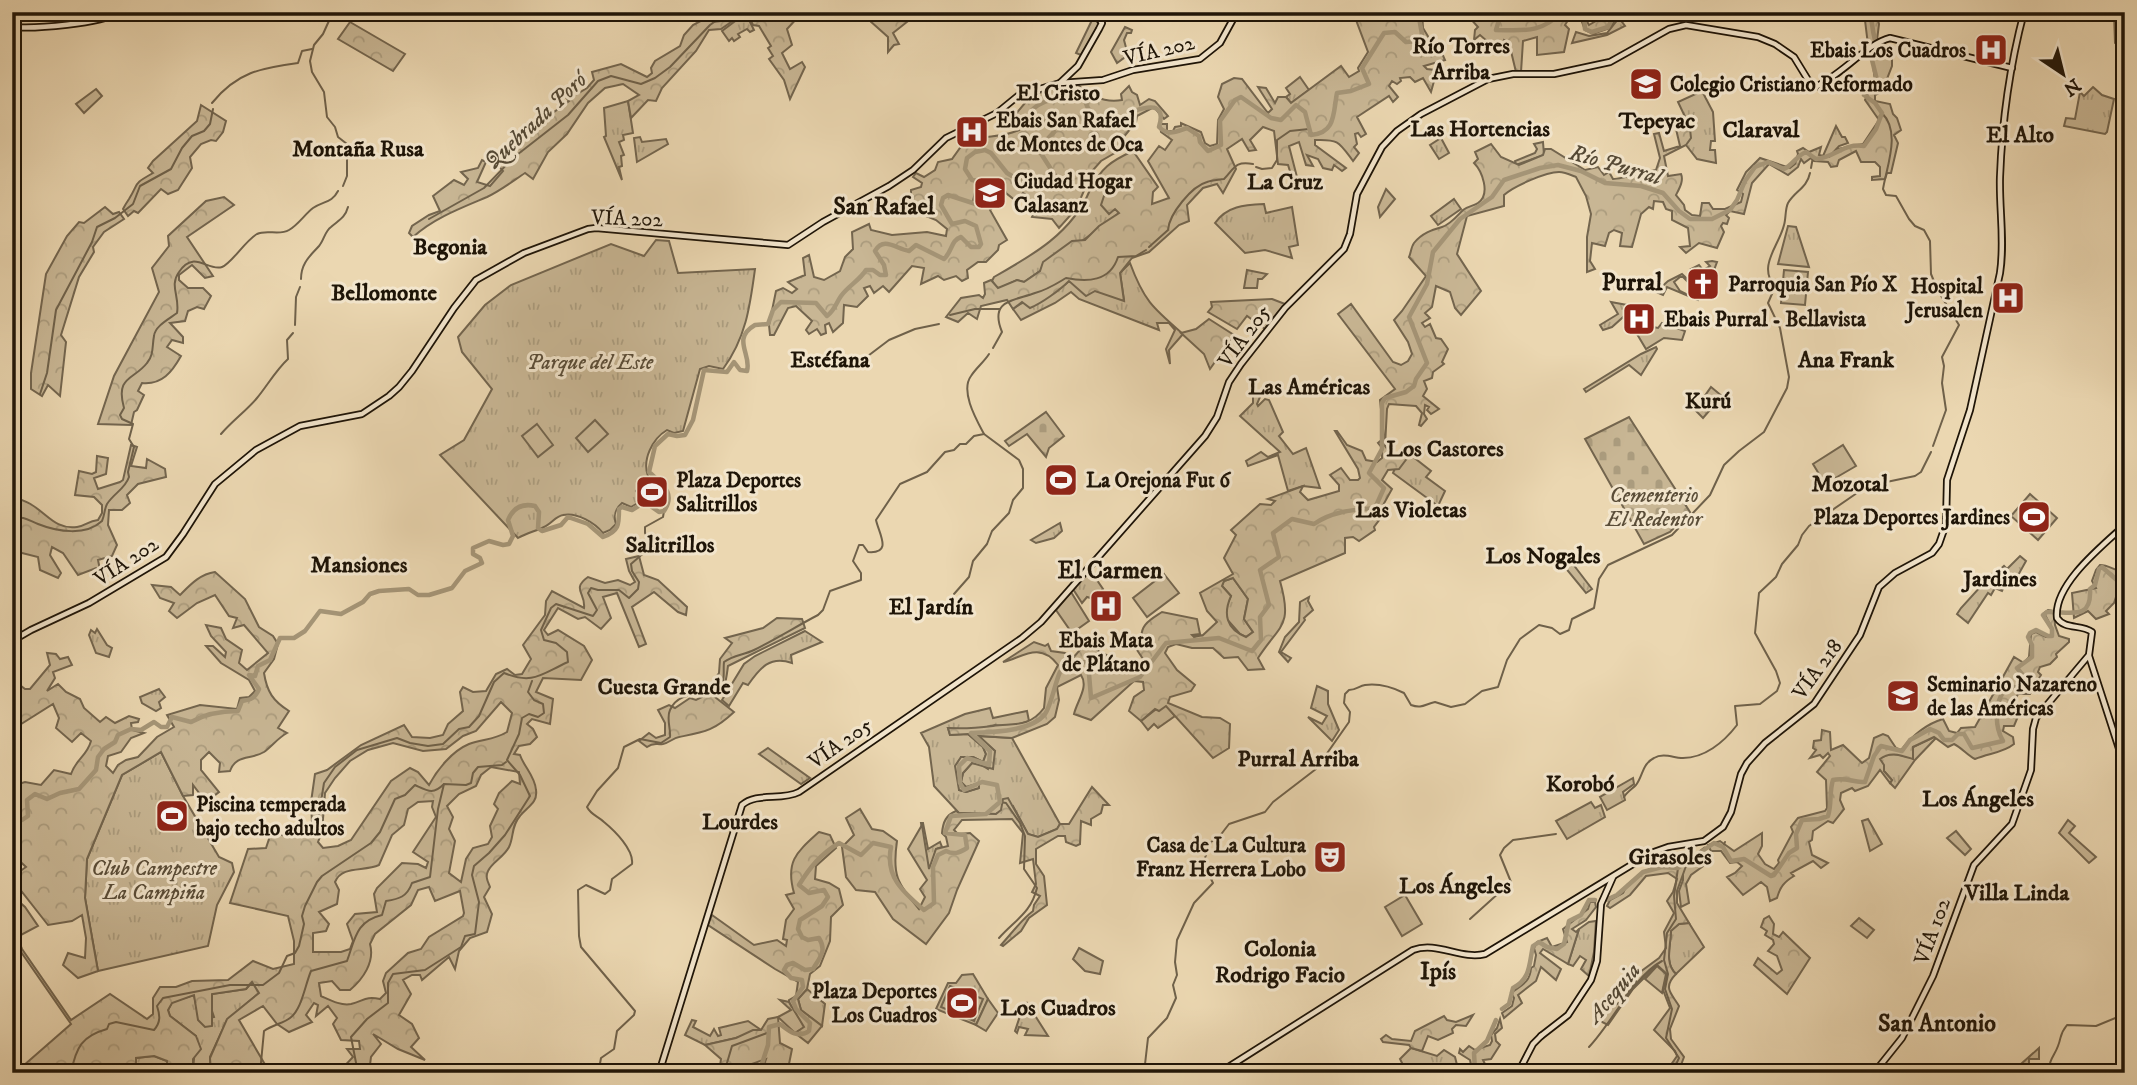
<svg xmlns="http://www.w3.org/2000/svg" width="2137" height="1085" viewBox="0 0 2137 1085" font-family="'IM FELL DW Pica',serif">
<defs>
<pattern id="grass-tufts" width="24" height="20" patternUnits="userSpaceOnUse" patternTransform="scale(1.75)"><rect width="24" height="20" fill="#c8b694"/><path d="M3 7l-1-3M5 7V3M7 7l1-3M15 17l-1-3M17 17v-4M19 17l1-3" fill="none" stroke="#ab9c7e"/></pattern>
<pattern id="forest-crowns" width="20" height="18" patternUnits="userSpaceOnUse" patternTransform="scale(1.75)"><rect width="20" height="18" fill="#c8b694"/><path d="M2 6a3 3 0 1 1 6 0M12 15a3 3 0 1 1 6 0" fill="none" stroke="#ab9c7e"/></pattern>
<pattern id="cemetery-stones" width="16" height="16" patternUnits="userSpaceOnUse" patternTransform="scale(1.75)"><rect width="16" height="16" fill="#c8b694"/><path d="M2 7V4a2 2 0 0 1 4 0v3zM10 15v-3a2 2 0 0 1 4 0v3z" fill="#ab9c7e"/></pattern>
</defs>
<rect width="100%" height="100%" fill="#ebd7b1"/>
<filter id="stains"><feTurbulence type="fractalNoise" baseFrequency=".00286" numOctaves="4"/><feColorMatrix values="0 0 0 0 .2 0 0 0 0 .09 0 0 0 0 .02 0 0 0 .5 -.17"/></filter>
<radialGradient id="worn" r=".72"><stop offset=".6" stop-color="#630" stop-opacity="0"/><stop offset="1" stop-color="#630" stop-opacity=".3"/></radialGradient>
<g fill="url(#grass-tufts)" stroke="#73654e" stroke-width="2">
<polygon points="1094,16 1099,25 1081,55 1076,53"/>
<polygon points="1619,18 1625,26 1607,35 1572,43 1576,32 1589,36 1607,33"/>
<polygon points="738,19 749,20 754,30 750,32 747,29 738,34 740,37 734,41 732,38 729,41 722,31"/>
<polygon points="1125,27 1132,30 1131,33 1127,33 1124,40 1128,55 1117,63 1111,52"/>
<polygon points="1300,77 1309,90 1291,103 1286,97 1290,94 1286,88"/>
<polygon points="2093,87 2102,95 2114,99 2107,132 2105,134 2064,126 2066,118 2075,119 2080,92 2084,96"/>
<polygon points="1702,91 1713,112 1715,141 1711,141 1710,150 1715,150 1716,163 1697,159 1686,145 1688,123 1678,102"/>
<polygon points="628,101 633,133 623,135 624,140 619,142 624,155 621,156 622,166 619,167 622,180 604,137 606,136 604,108"/>
<polygon points="1836,126 1842,137 1845,137 1848,143 1839,146 1830,156 1823,156"/>
<polygon points="640,137 642,142 666,139 668,144 637,162 634,138"/>
<polygon points="1441,138 1449,153 1439,159 1430,145"/>
<polygon points="1543,142 1544,155 1516,165 1515,161 1535,153 1537,149 1534,144"/>
<polygon points="1386,189 1395,199 1380,217 1378,207"/>
<path d="M1090 190H1106L1119 213C1088 237 1057 260 1024 282L1017 280 998 289 992 281 994 277C1033 255 1072 233 1090 190Z"/>
<polygon points="1454,199 1461,209 1438,225 1431,216"/>
<path d="M1264 204 1266 213 1292 207 1298 245 1289 247 1292 258 1265 250 1245 253 1215 223C1227 206 1244 205 1264 204Z"/>
<polygon points="1788,226 1796,227 1809,267 1778,264"/>
<path d="M656 240 669 241 678 273 755 269C750 306 746 338 723 369L709 366 700 369 683 431 674 433 667 430C652 439 642 460 648 476L636 491 643 500 631 507 622 503C615 509 613 515 616 524L610 530 603 533C595 523 577 512 563 515 556 516 551 524 544 527 536 531 527 533 518 538L440 455 464 440 492 389 462 352 458 337 485 305 511 285 611 244 644 256Z"/>
<path d="M1130 263C1144 301 1153 308 1183 334L1169 350 1170 364 1166 349 1175 330 1169 323H1157L1159 330 1079 299 1071 292 1055 303 1021 320 1013 309C1031 294 1051 299 1069 281L1124 300 1120 273Z"/>
<polygon points="1247,270 1267,274 1262,279 1258,279 1257,288 1244,288"/>
<polygon points="1611,302 1627,305 1632,309 1612,327 1603,330 1600,325 1618,314"/>
<polygon points="1645,322 1648,326 1658,328 1662,323 1685,331 1682,340 1664,338 1646,349 1634,329"/>
<polygon points="1656,347 1657,349 1641,375 1629,365 1586,392 1584,389 1641,354"/>
<polygon points="1711,387 1722,396 1703,418 1695,410"/>
<polygon points="1253,393 1260,397 1257,404 1258,406 1265,399 1269,400 1283,432 1279,436 1293,454 1306,448 1320,488 1303,486 1288,491 1278,455 1248,466 1246,461 1261,452 1268,457 1280,452 1240,416 1253,403"/>
<polygon points="1403,449 1431,471 1426,477 1445,491 1438,506 1393,473"/>
<polygon points="1060,523 1062,531 1054,538 1036,543 1031,540"/>
<polygon points="1566,555 1592,589 1586,593 1559,560"/>
<polygon points="2020,556 2026,561 2016,579 2009,575 2002,591 1995,588 1991,595 1988,593 1968,623 1957,614 1961,608 1992,574 1994,575 2004,566 2007,569"/>
<polygon points="1090,570 1103,589 1094,599 1087,597 1082,603 1073,589"/>
<polygon points="1233,578 1248,599 1244,619 1253,632 1246,637 1240,634 1225,617 1225,608 1231,596 1222,586 1224,581"/>
<polygon points="1309,597 1308,601 1313,610 1304,618 1305,620 1281,652 1291,658 1288,662 1279,652 1285,637 1299,622 1300,602"/>
<polygon points="97,629 107,645 112,648 109,657 96,653 89,635 91,630 95,633"/>
<path d="M805 631 822 642 791 655 792 663C770 655 760 668 748 685L743 683 729 706 722 700 744 664 755 656Z"/>
<polygon points="1317,686 1328,691 1328,704 1339,730 1332,741 1308,717 1322,724 1327,716 1311,708"/>
<polygon points="159,689 165,697 159,702 161,708 156,711 142,703 140,697"/>
<polygon points="1164,703 1175,716 1158,728 1154,724 1148,730 1141,721"/>
<polygon points="990,708 993,718 1027,711 1029,721 1008,727 995,725 974,730 948,728 950,735 968,734 983,747 986,754 983,762 973,757 961,757 959,790 966,792 979,788 966,787 961,782 963,773 972,763 980,764 988,769 995,751 978,736 1012,738 1060,824 1057,829 1038,837 1028,834 1013,806 996,814 959,813 934,786 929,747 921,733 965,714"/>
<path d="M1934 737 1936 738 1915 760 1895 788 1890 783 1892 780 1884 771 1879 759C1891 751 1900 755 1912 758L1913 747Z"/>
<polygon points="768,748 810,778 801,784 759,754"/>
<polygon points="161,752 183,796 219,857 232,863 234,872 217,905 208,946 98,971 85,898 87,859 122,775"/>
<polygon points="1633,778 1634,784 1623,792 1625,800 1607,810 1600,797"/>
<polygon points="1591,802 1595,808 1601,805 1605,817 1567,839 1556,821"/>
<polygon points="1868,819 1882,844 1870,851 1862,821"/>
<polygon points="2068,820 2075,826 2069,833 2096,857 2089,863 2059,833"/>
<polygon points="921,823 923,823 928,849 940,842 942,847 936,849 931,868 928,869"/>
<polygon points="1956,831 1971,849 1965,855 1947,838"/>
<polygon points="1705,850 1706,864 1691,875 1686,884 1689,903 1681,907 1679,891 1683,880 1683,867"/>
<polygon points="1859,918 1874,930 1867,938 1851,926"/>
<polygon points="1596,921 1594,952 1589,976 1581,969 1586,960 1580,956 1573,966 1568,964 1579,929 1589,922"/>
<path d="M1689 923 1704 947 1676 974C1664 963 1671 945 1671 930L1679 924Z"/>
<polygon points="1657,966 1666,974 1662,993 1645,979"/>
<polygon points="973,974 988,999 976,1025 936,1009 948,983 956,983 962,975"/>
<polygon points="253,981 259,993 227,1020 210,1057 211,1073 195,1073 193,1070 196,1036 170,1016 168,1010 172,1002 194,995 199,1020 214,1017 211,1008 212,994 246,989"/>
<polygon points="807,989 825,1004 822,1026 801,1010 798,999"/>
<polygon points="780,1000 789,1002 805,1027 795,1033 778,1017 791,1010"/>
<polygon points="1027,1003 1048,1036 1025,1035 1028,1029 1019,1027 1017,1033 1015,1031 1022,1010"/>
<polygon points="692,1020 696,1021 693,1027 710,1036 714,1029 718,1036 721,1035 719,1028 748,1021 761,1030 736,1038 705,1045 685,1035"/>
<polygon points="1411,1048 1437,1056 1444,1050 1455,1057 1458,1069 1442,1068 1440,1073 1407,1073 1400,1059"/>
<polygon points="2039,1048 2039,1059 2029,1059 2029,1071 2011,1073"/>
<polygon points="154,1056 167,1061 168,1070 127,1072 136,1065 136,1058"/>
</g>
<g fill="url(#forest-crowns)" stroke="#73654e" stroke-width="2" fill-rule="evenodd">
<path d="M732 12H776L781 14 783 12H799V16L787 29 792 45 782 53 790 69 802 62 805 67 790 99 784 80 769 59 773 56 768 48 771 46 759 26 753 25 750 19 737 18 721 29 709 30 696 51 662 88 656 101 648 100 631 118 628 101 639 95 623 84 605 88 588 103 567 134 548 152 533 179 525 173C513 181 500 191 487 197 461 208 434 218 413 237L409 233 412 226 429 215 440 211 433 196 454 180 464 185 468 179 461 172 478 168 482 160 486 162 477 182 490 186 503 171 496 163 509 145 569 101 564 95 570 88 577 94 587 88 594 80 592 72 621 64 647 77 652 73 651 68 655 61 680 46 684 35 693 25 708 17 713 22 721 21Z"/>
<polygon points="860,12 914,12 912,18 893,33 899,44 894,45 888,52 888,37"/>
<path d="M1353 12H1404L1406 18 1415 19 1417 12H1422L1423 28 1429 38V46L1438 44 1445 60 1424 66 1427 69 1451 72 1444 77 1436 74 1431 92 1423 78 1415 82 1410 77 1400 78 1401 81 1397 84 1392 81 1389 86 1398 97 1393 102 1389 96 1357 117 1366 134 1361 137 1358 133 1355 134 1357 144 1354 147 1359 153 1353 161C1339 142 1339 139 1315 140V145L1346 168 1342 171 1334 165 1332 170 1323 168 1318 159 1307 155 1313 166 1306 165 1299 142 1289 146 1298 181H1293L1288 165 1278 164 1274 131 1263 127 1250 140 1256 150 1249 151 1242 139 1227 149 1236 169 1223 193 1217 184 1203 188 1187 205 1189 221 1179 225 1149 252 1132 258 1120 273 1124 301 1095 291 1086 296 1069 281C1060 290 1042 303 1030 308L1022 302 1013 309 1007 300 981 306 977 319 968 313 958 322 946 317 961 298 979 295 983 298 985 294 984 283 991 280 998 288 1017 280 1024 282 1040 271 1043 262 1072 241 1085 240 1099 226 1119 213 1115 209 1109 214 1101 205 1106 190H1090C1101 168 1111 161 1133 151L1158 187 1153 192 1152 204 1169 198 1148 161 1159 146 1165 150 1172 140 1161 132 1160 124H1167V131H1173L1175 127 1181 126V123L1201 132 1205 143 1210 146 1217 144 1218 120 1224 109 1218 97 1222 84 1234 78 1242 79 1268 113 1272 109 1258 87 1266 88 1275 103 1278 97H1286L1291 103 1341 66 1349 77 1359 71 1358 68 1368 52Z"/>
<polygon points="1462,12 1573,12 1565,25 1569,29 1564,52 1537,55 1537,37 1523,41 1521,72 1516,72 1509,43 1504,40 1501,48 1495,48 1480,35 1474,40 1475,30 1478,27 1469,17 1461,19"/>
<polygon points="1586,12 1590,12 1585,18 1589,25 1601,18 1605,12 1620,12 1610,28 1593,34 1585,30 1582,22"/>
<polygon points="1864,12 1876,12 1879,24 1877,40 1868,45"/>
<polygon points="350,22 405,54 393,71 338,39"/>
<path d="M1882 47 1880 56 1884 57 1886 52 1892 55V66L1885 84V93H1879L1875 95V101L1890 104 1893 114 1897 118 1901 130 1894 135 1898 143 1891 173H1887L1885 179 1872 180V177L1880 176V167L1875 162H1861L1856 151 1839 160 1837 166 1831 167 1828 162 1814 161 1811 158 1804 163 1801 159 1798 167 1788 175 1769 164 1752 183 1744 214 1730 211 1726 215 1729 218 1727 224 1723 223 1721 226 1724 232 1717 248 1699 243 1686 253 1680 247 1690 246 1688 228 1672 220V211L1666 209 1663 202 1654 201 1653 209 1649 207 1641 214 1632 247 1620 246 1622 233 1614 230 1609 233 1605 246 1592 243 1590 261 1595 269 1587 272V237L1591 214 1586 196 1576 177C1571 175 1565 172 1559 172 1546 172 1514 186 1504 195V206L1467 216 1457 254 1481 291 1461 315 1455 308 1450 292 1436 286 1432 307 1425 313 1430 318 1422 323 1425 327 1430 324 1436 338 1441 339 1448 349 1442 362 1444 364 1433 372 1432 378 1424 381 1427 389 1423 396 1439 409 1431 414 1427 410 1429 407 1425 405 1424 414 1427 419 1421 426 1419 425 1422 413 1416 406 1389 404 1387 409 1385 446 1392 455 1408 457 1399 469 1388 470 1382 480 1392 489 1382 507 1386 511 1374 527 1375 530 1359 541 1353 537 1345 538V553L1280 581C1293 627 1280 624 1258 658L1264 669 1248 670 1238 657 1224 658 1213 648H1192L1176 644 1168 647 1165 653 1177 670 1195 685 1191 691 1170 697 1168 703 1202 717 1220 718 1230 724 1229 748 1213 758 1166 706 1159 711 1155 709 1141 721 1129 711 1134 697 1144 690 1143 682 1134 681 1091 720 1074 714C1077 701 1089 687 1081 675L1057 687 1059 700 1055 717 1047 724 1012 738 979 736 995 751 993 769 972 763 963 773 961 782 966 787 979 783V788L966 792 959 790 955 766 961 757H973L983 762 986 754 983 747 968 734 950 735 948 728C964 729 977 728 993 726 1014 723 1029 728 1044 708L1046 688 1058 665C1039 640 1020 659 1003 662L1034 642 1045 646 1048 644 1051 651 1065 653 1072 659 1080 650 1077 645 1080 638 1100 652 1145 673 1149 668 1135 647 1142 641C1139 625 1150 620 1162 612L1197 619 1200 634 1192 635 1194 637 1203 635 1217 622 1207 611 1200 593 1233 574 1224 558 1236 535 1231 530 1260 504 1271 505 1275 501 1268 499 1303 486 1300 492 1308 500 1339 491V485L1330 475 1341 468 1350 480H1358L1360 478 1358 469 1335 431H1337L1347 445 1362 451 1366 460 1377 462 1382 458V448L1378 443 1384 438 1380 400 1395 389 1338 314 1351 304 1393 362 1401 365 1408 361 1412 354 1408 342 1394 320 1402 311 1426 276 1409 257C1411 253 1411 247 1414 243 1422 233 1432 230 1442 227 1450 225 1458 215 1463 210 1468 206 1474 206 1478 203 1491 194 1482 171 1474 163L1478 159 1475 152 1491 144 1501 157 1519 165 1543 155 1545 149H1551L1585 170 1598 167 1604 175 1609 172 1613 179C1622 179 1645 172 1656 170L1660 158 1654 134 1659 133 1664 151 1680 146 1676 129H1690L1691 138 1686 145 1664 156 1668 176 1681 174C1684 181 1679 189 1676 195L1684 205 1685 210 1692 215 1700 216 1702 203H1709L1713 209H1725L1741 202 1743 194 1737 190 1746 172 1760 158 1790 168 1795 164 1798 154 1797 151 1803 148 1809 152 1821 147 1819 155 1829 157 1838 149 1863 144 1879 120 1865 100 1875 80 1872 58ZM1233 578 1248 599 1244 619 1253 632 1246 637C1226 629 1223 614 1231 596L1222 586 1224 581Z"/>
<path d="M1078 85C1090 96 1105 103 1122 100L1121 94 1129 86 1132 92 1137 95 1140 105 1149 99 1155 101 1168 116 1164 119 1154 107 1137 116 1136 122 1122 139 1127 146 1101 161 1093 170 1076 209 1059 228 1052 219 1032 217 1035 209 1027 203 1028 196 1023 193 1016 201 1006 193 1002 184 997 185 998 193H993L992 189 981 184 976 188 973 201 983 205 990 196 1001 199 990 210 1007 240 999 245 998 250 986 262H978L967 270 968 278 962 281 956 276 944 280 938 276 921 284 924 268 912 266 889 292 883 286 874 293 870 286 864 288 868 296 857 307 844 305 843 323 833 332 829 323 825 325 826 333 821 335 817 329 809 334 806 330 812 321 796 306 788 308 774 335H770L769 325 776 291 783 288 792 293 797 289 788 282 805 275 803 258 809 255 814 277 824 280 840 271 845 257 853 249 852 232 869 224 871 230 892 235 927 232 946 236 947 229 936 220 921 214 918 207 911 201V190L921 187 922 183 913 177 916 173 924 177 935 170 938 162 952 159 962 145 960 136 963 135 969 141C985 134 1000 139 1019 130L1015 115 1025 103 1023 98 1059 87Z"/>
<path d="M201 105 226 121 223 132 216 141 211 140 201 144 190 157 192 168 178 190 168 194 161 189 138 213 134 211 128 216 123 209C125 205 127 202 129 199 140 181 132 185 153 173L148 168 153 161 197 121Z"/>
<path d="M224 197 234 205 187 237 213 276 205 278 192 265 179 275V280L188 288H203L211 296 204 309 197 307 188 311 185 321 170 323 183 337V343L172 340 167 347 181 356C172 372 162 385 142 383L138 391 144 395 137 410 134 412 131 425 98 424 114 376 159 292 152 268 169 246 168 236 206 201Z"/>
<polygon points="105,207 113,214 119,212 124,219 104,232 93,247 94,252 79,277 61,335 66,342 60,396 48,385 42,396 31,389 31,373 46,274 67,236 79,222 84,223"/>
<polygon points="1272,299 1285,304 1265,329 1247,316 1237,329 1208,312 1212,307 1211,302"/>
<polygon points="1209,319 1234,335 1210,369 1204,354 1181,333 1196,329"/>
<path d="M131 445 137 447 131 466 146 468 147 459 165 469 166 477 138 484 127 495 130 503 122 510H109L108 525 117 545 112 556 98 560 100 570 96 568 78 575 63 553 52 547 50 555 61 573 58 578 40 570 38 557 14 551 12 560V500L17 498C22 500 28 502 32 505 47 514 56 530 77 527 85 526 88 521 98 520L102 513V505L94 497 75 495 79 471 92 474 96 472 97 456 108 458 106 474 94 478 98 489 120 482 123 480Z"/>
<path d="M639 556 644 575 658 580 687 607 686 615 678 612 654 592 632 607 646 644 639 647 617 593 603 597 611 618 601 629 585 617 578 619 558 608 544 630 548 635 558 630 584 646 592 660 581 680 543 678 536 692 553 699 550 724 532 719 527 724 533 729 537 737 530 744 519 746 514 754 520 755C524 767 535 776 536 790 538 803 527 807 520 816 511 826 514 837 509 847 504 857 492 862 488 871 485 877 488 882 490 887L484 897 492 914 487 932 470 938 459 951 455 969 449 957 422 980 420 975H412L403 980 411 994 399 1015 412 1024 419 1038 411 1047 425 1060 398 1049 373 1034 381 1044 371 1057 369 1073H338L353 1057 347 1049H360L359 1041 341 1040 333 1024 337 1018 328 1006 316 1016 318 1005 314 1003 306 1015 312 1022 289 1032 277 1024 263 1006 239 1020 270 1073H211L210 1058 227 1019 259 993 252 982 246 989 212 994V1026L205 1027 198 1020 194 995 172 1003 168 1010 170 1016 196 1036 201 1049 193 1059V1070L195 1073H15L71 1024 12 939V877L26 867 12 854V786L25 782 41 785 54 770 71 774C76 759 87 756 91 741L81 733 72 742 56 728 59 718 53 704 18 726 12 725V672H15L16 682 25 689H30L50 665 47 653 56 654 60 659 68 657 72 665 53 672 55 678 47 691 58 684 66 692 80 699 84 708 100 722 106 717 115 723 129 716 139 719 138 722 131 723 132 730 144 733 131 738 121 752 108 756 106 766 113 773 118 765 126 760 138 757 157 737 174 727 167 715 200 705 237 709 240 698 249 697 255 691 249 680 221 663 206 646H213L225 657 226 652 211 636 206 625 221 628 226 639 242 650 239 663 247 670 268 653 244 625 233 628 237 618 229 616 215 595 197 603 177 618 169 611 174 603 160 598 152 585 171 587 180 595C190 585 200 574 215 572L245 599 259 627 273 636 278 644 274 659 264 673C267 692 273 701 289 711L278 728 287 733C278 738 272 746 264 752 251 760 236 754 230 771L219 772 220 763 209 752 201 760V770L219 792 206 802 193 785V795L183 796 161 752 122 775 87 859 85 898 98 971 78 978 63 965 68 953 85 958 86 938 82 915 72 921 48 925 22 892 15 898 25 907 38 926 17 937 22 949 71 1020 110 994 147 1019 153 1014V998L160 987H176L192 981 228 980 253 961 273 969 294 964V941L288 916 230 903 248 849 266 848 271 833 287 836 306 835 312 823 311 802 315 774 327 770 361 745 404 725 412 737 430 738 443 735 448 724 463 711 460 692 463 687 473 692 486 691 496 674 507 669 515 675 522 674 531 659 523 645 545 615 546 601 552 591 584 608C586 593 571 589 588 577L605 583 618 580 630 585 635 582 629 571 626 559ZM501 702 512 713 507 732C494 740 482 739 469 744 452 751 437 770 429 785L418 772 410 768 391 781 351 840 338 846 323 848 318 842 322 832 325 793 335 778 350 761 368 750 393 743 423 751 446 749 463 736 476 731ZM491 767 519 772 520 784 512 781 499 793 494 804 498 809 490 826 492 837 488 844 473 848 466 859 461 882 449 873 455 841 449 829 453 817 447 806 459 794 476 786 481 775ZM433 801 432 807 436 817 413 852 428 862 426 868 418 864 402 863 377 888 374 894 377 912 355 914 347 924 353 941 350 949 341 952H313V933L326 931 329 924 319 912 337 904 339 890 335 882C342 865 364 872 379 865L392 835 404 825 408 809 418 802ZM429 887 435 901 460 891 464 913 463 916 429 937 421 949 408 953 386 973 383 981 386 993 380 999C365 996 364 1001 351 1004 341 1006 330 1000 321 996L319 983 332 981 340 990H350C363 979 375 962 370 944L375 934 411 905 418 890ZM154 1056 167 1061 168 1070 128 1072 136 1065V1058Z"/>
<path d="M2100 565C2109 565 2115 571 2125 572V597L2117 594 2114 603 2106 611 2109 614 2096 619 2088 611 2074 618 2072 593 2096 588 2092 581 2096 570Z"/>
<path d="M2048 610 2054 611 2055 625 2059 636 2069 639V642L2056 654 2057 657 2050 664 2040 667 2038 672 2041 675 2030 694H2018L2012 706 2019 714 2014 726H2004L2003 731 2013 737 2014 744C2003 753 1989 753 1975 759 1967 755 1962 748 1954 744L1948 747 1934 737 1913 747V759C1900 755 1890 751 1880 759L1884 765V771L1892 780 1890 783 1880 770 1868 786 1855 791 1852 788 1841 793 1840 800 1844 809 1833 823 1828 821 1813 831 1812 840 1809 842 1812 855 1828 863 1821 868 1813 861 1791 873 1794 876C1784 882 1780 887 1777 898L1770 901 1767 887 1761 882 1743 895 1727 877 1735 873 1742 866 1737 862 1730 863 1721 851H1711L1708 845 1720 841 1734 851 1762 833V846L1758 854 1765 864 1774 869 1779 863 1778 860 1793 832 1791 827 1798 818 1825 811 1827 808 1826 780 1817 772 1830 756 1828 753 1823 758 1820 755 1810 758 1816 750 1813 748 1814 741 1821 740 1822 730 1830 732 1831 750 1843 745 1862 763 1869 758 1874 738 1883 734 1888 736 1896 748 1901 750C1912 736 1926 724 1943 719L1949 731 1957 733 1961 728 1975 727 2014 657 2024 663 2029 657 2031 634 2036 632 2046 637 2053 636V630L2044 613Z"/>
<path d="M777 618 802 619 805 628 728 666C726 680 726 689 715 697L734 712C714 731 704 732 679 737 673 738 669 743 663 744 656 745 654 742 647 747L639 741 649 733 656 738 665 735V723L658 710 669 705 675 708 690 698 696 700 702 697 719 673 720 659 732 643 725 638 763 628Z"/>
<path d="M1092 787 1109 805H1103L1101 813 1091 819V825L1081 821 1080 844 1076 846 1066 842 1065 836H1058L1036 849V864L1044 876 1047 905 1029 918 1021 931 1003 946 1001 945C1012 933 1021 920 1033 911L1034 905 1040 896 1032 892 1036 884 1033 859 1020 863 1023 833 1012 819 962 820 954 830 958 834 970 833 979 841 957 890 949 913 926 944 893 919 875 892 856 890 846 877 842 847 854 835 846 818 860 809 872 829 883 831 897 841C892 875 897 883 919 909L925 897 920 889 927 880 908 849 922 825 929 869 936 849 948 846 946 837 942 833C943 822 946 815 956 811L959 813 996 814 1001 810 1003 799 1008 798 1028 834 1038 837 1057 829 1060 824H1069Z"/>
<path d="M819 832 830 835 836 848 816 866 815 879 829 883 839 889 843 905 831 917 830 941 820 966 810 974 807 989 798 999 801 1010 822 1026 808 1043 795 1033 804 1027 789 1002V1000L796 996 798 982 775 969 708 925 712 915 754 945 777 940 786 946 787 940 783 939 786 920 794 909 786 895 794 893C785 861 797 852 819 832Z"/>
<path d="M1704 848 1705 852 1686 866 1677 891V903L1689 923 1679 924 1671 931C1671 945 1664 963 1676 974 1662 988 1672 994 1679 1006L1670 1029 1671 1039 1684 1057 1678 1073H1670L1668 1069 1677 1056 1675 1051 1654 1030 1670 1008 1663 990 1667 974 1657 965 1633 989 1608 1025 1598 1020 1609 1008 1621 1002 1636 982V975L1659 958 1666 948 1664 932 1674 913 1667 901 1673 892 1677 879 1668 873 1646 876 1630 895 1610 908 1607 906 1610 900 1623 893 1627 885 1643 872 1652 868 1679 867Z"/>
<path d="M1590 902H1595L1596 907 1586 920 1572 929 1576 932 1579 929 1568 964 1543 949 1540 953 1561 969 1556 980 1541 967 1536 981 1518 995 1522 1003 1504 1018 1502 1013 1512 1006 1514 998 1511 993C1521 985 1530 983 1531 968L1534 966 1536 955 1534 948 1537 942 1547 938 1552 947 1567 942 1563 929 1588 909Z"/>
<polygon points="1769,916 1774,924 1773,934 1779,937 1783,932 1810,958 1787,994 1754,965 1758,958 1777,974 1782,970 1777,956 1768,951 1774,944 1773,940 1765,935 1767,931 1761,927 1764,919"/>
<polygon points="1473,1015 1466,1026 1456,1025 1452,1029 1453,1033 1438,1040 1428,1036 1422,1051 1411,1048 1409,1045 1383,1042 1381,1039 1386,1035 1392,1039 1411,1041 1415,1031 1444,1016 1447,1020 1456,1022"/>
<polygon points="778,1017 780,1043 792,1049 789,1064 792,1073 761,1073 766,1059 734,1070 732,1073 719,1073 721,1059 705,1045 736,1038 753,1030 761,1030 768,1019"/>
<polygon points="1500,1019 1502,1028 1495,1034 1496,1041 1500,1045 1491,1059 1483,1060 1487,1068 1483,1073 1440,1073 1442,1068 1466,1070 1471,1065 1470,1060 1459,1053 1460,1049 1463,1052 1469,1046 1475,1050 1490,1045 1492,1041 1491,1035 1497,1028"/>
</g>
<g fill="url(#cemetery-stones)" stroke="#73654e" stroke-width="2">
<polygon points="1046,412 1064,436 1049,448 1046,457 1027,434 1009,446 1005,441"/>
<polygon points="1629,417 1690,512 1670,532 1644,544 1585,439"/>
</g>
<g fill="#c8b694" stroke="#73654e" stroke-width="2" fill-rule="evenodd">
<polygon points="96,89 102,96 84,113 76,104"/>
<polygon points="1712,261 1717,262 1711,278 1703,271 1697,276 1691,269 1699,265 1703,270 1710,266 1706,262"/>
<polygon points="1784,270 1808,272 1805,305 1781,303"/>
<path d="M1682 274 1702 293 1698 300 1667 287 1663 295 1656 292 1668 281ZM1680 277H1683L1692 286 1689 290 1692 293 1690 296 1680 291 1674 282Z"/>
<polygon points="595,420 608,434 588,452 576,438"/>
<polygon points="537,424 553,445 538,457 522,436"/>
<polygon points="1843,445 1856,466 1825,484 1813,464"/>
<polygon points="650,478 666,494 654,506 638,491"/>
<polygon points="2030,494 2057,518 2038,540 2011,516"/>
<polygon points="1164,574 1179,593 1147,617 1133,598"/>
<polygon points="1071,592 1089,621 1072,633 1056,610"/>
<polygon points="1405,895 1422,924 1402,936 1385,907"/>
<polygon points="1079,948 1103,961 1100,974 1085,971 1073,959"/>
<polygon points="950,986 983,999 974,1021 941,1007"/>
<polygon points="988,999 998,1013 986,1031 976,1025"/>
</g>
<g fill="none" stroke-linecap="round" stroke-linejoin="round">
<g stroke="#6f614a" stroke-width="2">
<polyline points="333,12 323,34 314,45 310,61 312,72 324,92 327,117 335,127 338,137 347,144 347,176 343,186"/>
<polyline points="747,12 782,20 788,12"/>
<polyline points="2114,12 2115,43 2125,45"/>
<path d="M212 103C237 72 261 68 298 63L302 51 312 49"/>
<path d="M1882 113C1901 132 1887 165 1883 189L1886 195 1896 196 1909 219 1915 226 1924 230 1930 241 1931 274 1938 291 1959 325 1942 357 1944 366 1942 383 1946 410 1933 446"/>
<polyline points="1256,167 1262,169 1272,168 1277,160 1277,140 1290,131 1309,129"/>
<polyline points="1811,168 1813,157"/>
<polyline points="429,219 484,188 513,158 568,115 598,81 611,76 641,84 655,78 670,67 710,25 728,12"/>
<path d="M1149 247 1168 230C1169 214 1192 186 1207 182 1212 180 1218 180 1224 179 1235 168 1234 161 1253 164"/>
<path d="M301 279C301 263 310 256 319 246 324 240 325 231 331 227 339 220 345 218 348 207"/>
<polyline points="950,315 975,309 1000,309"/>
<polyline points="295,325 296,297 300,287"/>
<path d="M993 348 1002 332C989 300 1013 301 1035 293 1047 290 1056 284 1066 278 1087 282 1110 282 1118 257L1136 256 1146 250"/>
<polyline points="852,368 889,340 915,329 939,324"/>
<polyline points="40,394 47,373 56,310 92,242 97,227 115,218 133,204 140,186 171,169 182,148 192,136 204,131 210,124 213,109"/>
<path d="M221 434C232 421 246 411 257 398 267 386 276 370 288 359L287 340 293 333"/>
<path d="M12 518C24 516 28 520 38 524 58 532 86 536 102 521 105 514 104 510 107 504 114 493 125 489 129 477L128 472 134 447 129 439 133 424 122 419 120 415 124 408C115 376 134 380 147 363 154 355 152 346 154 336 155 326 169 319 177 313 180 296 169 286 179 272 194 249 208 272 222 267 231 264 245 241 257 234 267 229 279 236 289 230 298 225 305 214 313 208 323 201 332 203 338 191"/>
<polyline points="954,594 969,577 973,561 987,544 992,531 1009,513 1013,500 1023,488 1023,469 1019,460 984,434"/>
<path d="M1624 797C1627 792 1632 789 1636 785 1643 776 1642 764 1654 758 1662 753 1672 757 1681 758 1704 759 1724 742 1737 725L1735 706 1760 704 1777 691 1780 683 1776 671 1755 633 1759 593 1776 577 1782 564 1798 545 1802 535 1809 526 1857 493 1877 484 1915 476 1921 472 1931 452"/>
<path d="M309 837 316 832 324 783 335 767 357 750 397 738 410 743 428 746 443 744 459 729 469 727 479 716 494 682 504 673C533 685 541 674 568 662L567 652 556 643 544 640 541 630 551 608 556 604 593 616 597 610 588 593 591 588 598 590H619L629 598 638 589 639 582 632 571 631 564 654 544 645 533V527L663 517 664 511"/>
<polyline points="1723,847 1725,842"/>
<polyline points="1470,919 1511,882 1500,855 1504,848 1513,840 1556,834"/>
<path d="M999 938C1015 920 1031 913 1037 888L1024 869 1025 836 1020 823 1006 803 1000 802"/>
<path d="M1589 1047C1612 1023 1634 976 1662 961"/>
<path d="M71 1073C76 1047 82 1036 107 1029L109 1024 116 1022 154 1030C161 1022 160 1015 157 1006L163 998 230 985H263L279 973 287 956 295 953 299 946 304 924 302 916 305 906 317 882 322 876 371 843 380 832 395 799 405 795 415 785C428 791 433 795 444 784"/>
<path d="M260 1073 264 1031C272 1025 284 1023 290 1018 302 1009 305 985 311 971L347 961C355 939 356 921 382 915L386 901C399 899 407 897 412 883L430 877 438 809 444 784 466 785 471 783 473 773 478 767 502 765 506 762"/>
<polyline points="358,1073 351,1037 367,1019 388,1003 388,983 393,974 425,970 461,947 465,936 475,934 479,902 472,875 474,866 489,853 505,835 530,796 520,775 507,760 519,734 522,718 529,714 538,717 544,713 543,704 534,700 528,692 532,681"/>
<path d="M601 1073 599 1069 601 1058 614 1049 617 1031 634 1015 635 1011 581 947 579 936 578 890 586 885 605 894 610 890 612 879 632 864C634 850 615 831 604 822 598 816 591 815 587 807L597 791 618 768 624 747 640 739 661 743 670 737C671 729 666 718 670 710 681 685 714 702 722 684 725 678 723 669 724 662 733 655 744 655 754 650 776 639 797 626 818 615L823 610 830 591 861 580V573L853 561 859 545H863L868 552C893 554 879 534 876 520L900 484 927 472 945 452 954 450 960 444H966L974 436 984 434C976 419 960 391 971 376 976 368 984 362 989 354"/>
<polyline points="724,1073 732,1046 767,1033"/>
<path d="M1144 1073 1148 1038 1167 1018 1176 998 1173 985 1177 975 1175 962 1177 940 1194 903 1213 883 1203 863 1211 842 1219 837 1229 824 1265 812 1273 802 1316 769 1349 722 1350 712 1344 703 1345 694 1349 690C1356 690 1359 686 1365 685 1380 683 1392 687 1404 693L1411 705C1422 709 1425 704 1435 702L1451 707 1465 704 1482 691 1498 687 1507 660 1520 639 1539 625 1552 628 1560 634 1569 630 1572 619 1594 608 1599 579 1608 565 1672 535 1710 495 1724 465 1739 451 1764 432 1787 388 1789 377 1780 328 1768 303 1775 287C1757 266 1779 246 1784 225 1786 219 1785 209 1788 203 1795 191 1807 188 1810 173"/>
<polyline points="1672,1073 1679,1058 1666,1038 1672,1009 1665,989 1668,974 1664,960 1667,933 1676,919 1674,896 1678,868"/>
<path d="M2049 1073C2049 1058 2054 1057 2058 1046 2062 1036 2059 1035 2067 1025L2096 1026 2125 1014"/>
</g>
<g stroke="#a59577" stroke-width="4.5">
<path d="M1476 12 1480 18 1499 20 1496 30C1524 30 1540 34 1562 12"/>
<polyline points="1587,12 1584,17 1585,29 1592,32 1608,27 1616,12"/>
<path d="M12 821 22 820 28 816 27 800 35 794 47 799 60 793 79 789 96 770 98 757 104 749 115 742 118 735 131 729 141 730 154 722 161 727H167L172 717 191 722C205 714 222 711 238 711L242 701C251 700 255 698 259 689L249 675 255 676 258 666 270 660 280 638H294L305 631 320 611 341 614 363 602 370 594 379 591 409 589 418 595H429L452 588 465 571 482 563 480 558 473 554V548L489 541 503 545 509 544 513 536 508 520C513 508 522 503 535 506L539 512 538 528 542 531 561 525 568 517 588 524 603 537C619 531 619 525 619 509L622 507 632 510 645 502 659 512 664 511C676 493 663 485 649 472L655 446 668 434 677 436 685 435 693 420 704 370 727 372 734 362 740 370 747 371C752 354 731 339 755 325L768 324 773 310 781 302 816 303 827 316C835 310 836 303 841 296 848 286 860 280 866 270H873L880 275H886L884 265 875 251C884 236 896 249 909 251L916 245 944 259C952 252 951 240 961 237L971 247H979L981 244 976 226 965 221 952 224 941 205 943 198 948 195 982 206 990 195 988 182 972 180 965 169 967 158 975 152 985 150 991 153 1007 173 1017 179H1034L1046 187 1058 180 1040 152V147L1054 132 1052 125 1030 113C1037 100 1067 95 1081 95L1085 98C1086 114 1103 125 1118 127L1130 119 1134 111C1151 105 1166 104 1159 127 1168 136 1175 132 1187 128L1199 136 1200 142 1208 151 1221 145 1220 121 1235 100 1241 97 1271 118 1281 120 1296 105 1305 112 1311 135C1336 133 1333 113 1337 93L1351 91 1369 84 1362 68 1384 33 1395 32 1406 42 1419 41 1422 34 1418 12"/>
<path d="M1606 900 1617 895 1643 872 1662 867 1678 868 1714 843 1723 847 1731 861 1744 859 1771 876 1774 875 1789 853 1797 848 1796 834 1802 820 1819 819 1828 816C1832 804 1829 792 1833 780 1844 777 1853 782 1865 782L1874 756 1881 746 1902 751 1910 740 1930 729 1939 733 1944 740H1952L1958 734H1964L1972 748 2003 741C1994 726 1994 697 2009 686L2018 688 2025 683 2026 679 2017 668 2032 657V645L2028 637 2030 633 2036 630 2048 636H2052V629L2043 615 2047 612C2069 611 2092 622 2090 589L2095 585 2099 569 2102 567 2119 582 2125 581"/>
<path d="M1502 1009 1509 1004 1513 988C1531 979 1529 963 1533 946L1539 942 1547 947 1557 949 1564 944 1569 921 1581 915 1589 900H1595"/>
<path d="M759 1073 768 1045 769 1027 780 1024C789 1031 798 1039 809 1031L810 1023 796 1009 793 1001 803 987 802 980 791 978 784 970 787 965 793 963 805 970 813 969C820 957 827 951 819 938L808 940 802 937 798 929 800 920 822 906 828 897 824 890 809 893 799 885C810 867 821 854 839 843L861 855 873 843 891 847C885 877 903 892 924 910L934 903 933 867 938 855 946 851C954 855 959 853 967 848L965 835 945 833 951 816 986 814 1000 802 997 785 982 782 964 790 960 783 959 766 967 758 989 765 990 751 971 733C991 732 1031 732 1045 714 1051 706 1055 683 1060 672L1075 663 1088 662 1091 698 1140 677 1166 643 1219 638 1252 651 1261 640 1260 617 1269 605 1260 570 1279 557 1273 533 1292 519 1314 524C1333 511 1353 510 1375 508L1384 488 1369 473 1382 449V403L1385 398 1406 392 1414 386 1416 379 1427 363 1409 317 1427 284 1433 252 1460 219 1492 197 1504 180 1540 168 1558 165 1581 171 1605 183 1641 186 1663 193 1679 211 1690 219H1712L1730 210 1737 200 1745 181 1755 167 1768 162 1784 169C1793 165 1796 156 1806 152L1816 159C1836 157 1843 143 1864 146L1876 129 1882 113 1875 103 1864 95 1867 90 1877 80 1872 60 1878 48C1872 36 1873 25 1870 12"/>
<polyline points="1469,1073 1475,1070 1474,1053 1487,1041 1496,1020"/>
</g>
<defs>
<g id="secondary">
<path d="M12 27C35 29 100 24 119 12"/>
<polyline points="1060,83 1078,66 1099,29 1102,23 1094,12"/>
<polyline points="12,641 31,630 89,603 166,557 183,534 215,484 256,450 300,426 362,414 389,396 399,387 412,371 454,308 476,280 524,253 588,229 596,228 788,245 823,222 889,186 913,170 946,138 997,113 1019,95 1060,83 1103,80 1133,70 1200,59 1220,43 1237,12"/>
<polyline points="2089,656 2122,758 2122,788 2125,799"/>
<polyline points="1541,1036 1568,1015 1591,980 1597,961 1601,904 1613,877"/>
<path d="M659 1073 742 805C757 792 781 801 799 792L1022 638 1041 622 1205 436 1217 417 1229 382 1241 364 1285 308 1344 249 1350 234 1357 194 1382 147 1397 131 1421 114 1488 79 1513 74H1554L1610 62 1669 29 1686 25 1758 37 1775 44 1794 57 1813 88C1840 77 1866 44 1890 38L2012 68"/>
<path d="M1219 1073 1413 950C1437 941 1461 960 1485 954L1651 853 1668 847 1704 841 1723 827 1731 812 1741 774 1747 763 1765 743 1814 704 1860 635 1879 587 1895 573 1932 553 1939 544 1946 524 1947 480 1970 410 2000 273C2005 241 1999 209 2000 177 2002 122 2010 65 2024 12"/>
<polyline points="1518,1073 1533,1044 1541,1036"/>
<path d="M1874 1073 1902 1038 1933 976 1974 865 2012 824 2031 770 2033 729 2036 718 2089 655 2092 632C2081 624 2065 630 2057 618 2053 585 2102 546 2125 525"/>
</g>
</defs>
<use href="#secondary" stroke="#1e1407" stroke-width="8"/>
<use href="#secondary" stroke="#f2e5cc" stroke-width="4.5"/>
</g>
<defs>
<symbol id="hospital-square" viewBox="-11 -11 22 22"><rect x="-9" y="-9" width="18" height="18" rx="4" fill="#8f2418" stroke="#f2e5cc"/><path d="M-5-5h3v3.5h4V-5h3V5h-3V1.5h-4V5h-3Z" fill="#fff"/></symbol>
<symbol id="university-square" viewBox="-11 -11 22 22"><rect x="-9" y="-9" width="18" height="18" rx="4" fill="#8f2418" stroke="#f2e5cc"/><path d="M0-5L7-2L0 1L-7-2ZM-4 1L0 2.5L4 1V4Q0 6-4 4Z" fill="#fff"/></symbol>
<symbol id="church-square" viewBox="-11 -11 22 22"><rect x="-9" y="-9" width="18" height="18" rx="4" fill="#8f2418" stroke="#f2e5cc"/><path d="M-1.2-6h2.4v3.5h3.3v2.4h-3.3V6h-2.4V-.1h-3.3v-2.4h3.3Z" fill="#fff"/></symbol>
<symbol id="stadium-square" viewBox="-11 -11 22 22"><rect x="-9" y="-9" width="18" height="18" rx="4" fill="#8f2418" stroke="#f2e5cc"/><path d="M0-5a6.5 5 0 1 0 0 10a6.5 5 0 1 0 0-10ZM-3.5-1.8h7v3.6h-7Z" fill="#fff"/></symbol>
<symbol id="theatre-square" viewBox="-11 -11 22 22"><rect x="-9" y="-9" width="18" height="18" rx="4" fill="#8f2418" stroke="#f2e5cc"/><path d="M-5-5.5Q0-4 5-5.5V0Q5 5 0 6Q-5 5-5 0ZM-3.3-2.5H-1v1.5H-3.3ZM1-2.5H3.3v1.5H1ZM-2.8 1Q0 5.5 2.8 1Z" fill="#fff"/></symbol>
</defs>
<g fill-rule="evenodd">
<use href="#hospital-square" x="1972" y="31" width="38" height="38"/>
<use href="#university-square" x="1627" y="65" width="38" height="38"/>
<use href="#hospital-square" x="953" y="113" width="38" height="38"/>
<use href="#university-square" x="971" y="174" width="38" height="38"/>
<use href="#church-square" x="1684" y="265" width="38" height="38"/>
<use href="#hospital-square" x="1989" y="279" width="38" height="38"/>
<use href="#hospital-square" x="1620" y="300" width="38" height="38"/>
<use href="#stadium-square" x="1042" y="461" width="38" height="38"/>
<use href="#stadium-square" x="633" y="473" width="38" height="38"/>
<use href="#stadium-square" x="2015" y="498" width="38" height="38"/>
<use href="#hospital-square" x="1087" y="587" width="38" height="38"/>
<use href="#university-square" x="1884" y="677" width="38" height="38"/>
<use href="#stadium-square" x="153" y="797" width="38" height="38"/>
<use href="#theatre-square" x="1311" y="838" width="38" height="38"/>
<use href="#stadium-square" x="943" y="984" width="38" height="38"/>
</g>
<g text-anchor="middle" stroke-width="6" stroke-linejoin="round" paint-order="stroke">
<g font-size="21" fill="#1e1407" stroke="#f2e5cc">
<text transform="translate(1159 50) rotate(-13)" y="7">VÍA 202</text>
<text transform="translate(627 218) rotate(2)" y="7">VÍA 202</text>
<text transform="translate(1244 336) rotate(-53)" y="7">VÍA 205</text>
<text transform="translate(126 561) rotate(-33)" y="7">VÍA 202</text>
<text transform="translate(1817 669) rotate(-54)" y="7">VÍA 218</text>
<text transform="translate(840 743) rotate(-35)" y="7">VÍA 205</text>
<text transform="translate(1932 931) rotate(-70)" y="7">VÍA 102</text>
</g>
<g font-size="21" font-weight="bold" fill="#1e1407" stroke="#f2e5cc" text-anchor="start">
<text x="1966" y="57" text-anchor="end">Ebais Los Cuadros</text>
<text x="1670" y="91">Colegio Cristiano Reformado</text>
<text x="996" y="127">Ebais San Rafael<tspan x="996" dy="24">de Montes de Oca</tspan></text>
<text x="1014" y="188">Ciudad Hogar<tspan x="1014" dy="24">Calasanz</tspan></text>
<text x="1728" y="291">Parroquia San Pío X</text>
<text x="1983" y="293" text-anchor="end">Hospital<tspan x="1983" dy="24">Jerusalen</tspan></text>
<text x="1664" y="326">Ebais Purral - Bellavista</text>
<text x="676" y="487">Plaza Deportes<tspan x="676" dy="24">Salitrillos</tspan></text>
<text x="1086" y="487">La Orejona Fut 6</text>
<text x="2010" y="524" text-anchor="end">Plaza Deportes Jardines</text>
<text x="1106" y="647" text-anchor="middle">Ebais Mata<tspan x="1106" dy="24">de Plátano</tspan></text>
<text x="1927" y="691">Seminario Nazareno<tspan x="1927" dy="24">de las Américas</tspan></text>
<text x="196" y="811">Piscina temperada<tspan x="196" dy="24">bajo techo adultos</tspan></text>
<text x="1306" y="852" text-anchor="end">Casa de La Cultura<tspan x="1306" dy="24">Franz Herrera Lobo</tspan></text>
<text x="937" y="998" text-anchor="end">Plaza Deportes<tspan x="937" dy="24">Los Cuadros</tspan></text>
</g>
<g font-size="21" font-style="italic" fill="#5a4d38" stroke="#f2e5cc">
<text x="590" y="369">Parque del Este</text>
<text x="1654" y="502">Cementerio<tspan x="1654" dy="24">El Redentor</tspan></text>
<text x="154" y="875">Club Campestre<tspan x="154" dy="24">La Campiña</tspan></text>
</g>
<g font-size="23" font-weight="bold" fill="#1e1407" stroke="#f2e5cc">
<text x="1461" y="53">Río Torres<tspan x="1461" dy="26">Arriba</tspan></text>
<text x="1058" y="100">El Cristo</text>
<text x="1657" y="128">Tepeyac</text>
<text x="1480" y="136">Las Hortencias</text>
<text x="1761" y="137">Claraval</text>
<text x="2020" y="142">El Alto</text>
<text x="358" y="156">Montaña Rusa</text>
<text x="1285" y="189">La Cruz</text>
<text x="450" y="254">Begonia</text>
<text x="384" y="300">Bellomonte</text>
<text x="830" y="367">Estéfana</text>
<text x="1846" y="367">Ana Frank</text>
<text x="1309" y="394">Las Américas</text>
<text x="1708" y="408">Kurú</text>
<text x="1445" y="456">Los Castores</text>
<text x="1850" y="491">Mozotal</text>
<text x="1411" y="517">Las Violetas</text>
<text x="670" y="552">Salitrillos</text>
<text x="1543" y="563">Los Nogales</text>
<text x="359" y="572">Mansiones</text>
<text x="2000" y="586">Jardines</text>
<text x="931" y="614">El Jardín</text>
<text x="664" y="694">Cuesta Grande</text>
<text x="1298" y="766">Purral Arriba</text>
<text x="1580" y="791">Korobó</text>
<text x="1978" y="806">Los Ángeles</text>
<text x="740" y="829">Lourdes</text>
<text x="1670" y="864">Girasoles</text>
<text x="1455" y="893">Los Ángeles</text>
<text x="2017" y="900">Villa Linda</text>
<text x="1280" y="956">Colonia<tspan x="1280" dy="26">Rodrigo Facio</tspan></text>
<text x="1058" y="1015">Los Cuadros</text>
</g>
<g font-size="23" font-style="italic" fill="#544834" stroke="#f2e5cc">
<text transform="translate(535 120) rotate(-43)" y="8">Quebrada Poró</text>
<text transform="translate(1616 164) rotate(16)" y="8">Río Purral</text>
<text transform="translate(1613 992) rotate(-50)" y="8">Acequia</text>
</g>
<g font-size="24" font-weight="bold" fill="#1e1407" stroke="#f2e5cc">
<text x="884" y="214">San Rafael</text>
<text x="1632" y="290">Purral</text>
<text x="1110" y="578">El Carmen</text>
<text x="1438" y="979">Ipís</text>
<text x="1937" y="1031">San Antonio</text>
</g>
</g>
<rect width="2137" height="1085" fill="none" stroke="#ebd7b1" stroke-width="42"/>
<rect x="14" y="14" width="2109" height="1057" fill="none" stroke="#1e1407" stroke-width="3.5"/>
<rect x="21" y="21" width="2095" height="1043" fill="none" stroke="#1e1407" stroke-width="2"/>
<g transform="translate(2063 74) rotate(145)" stroke="#f2e5cc" stroke-width="5" paint-order="stroke">
<path d="M0-5L12 26L0 18L-12 26Z" fill="#1e1407"/>
<text y="-10" font-size="19" font-weight="bold" text-anchor="middle" fill="#1e1407">N</text>
</g>
<rect width="100%" height="100%" filter="url(#stains)"/>
<rect width="100%" height="100%" fill="url(#worn)"/>
</svg>
